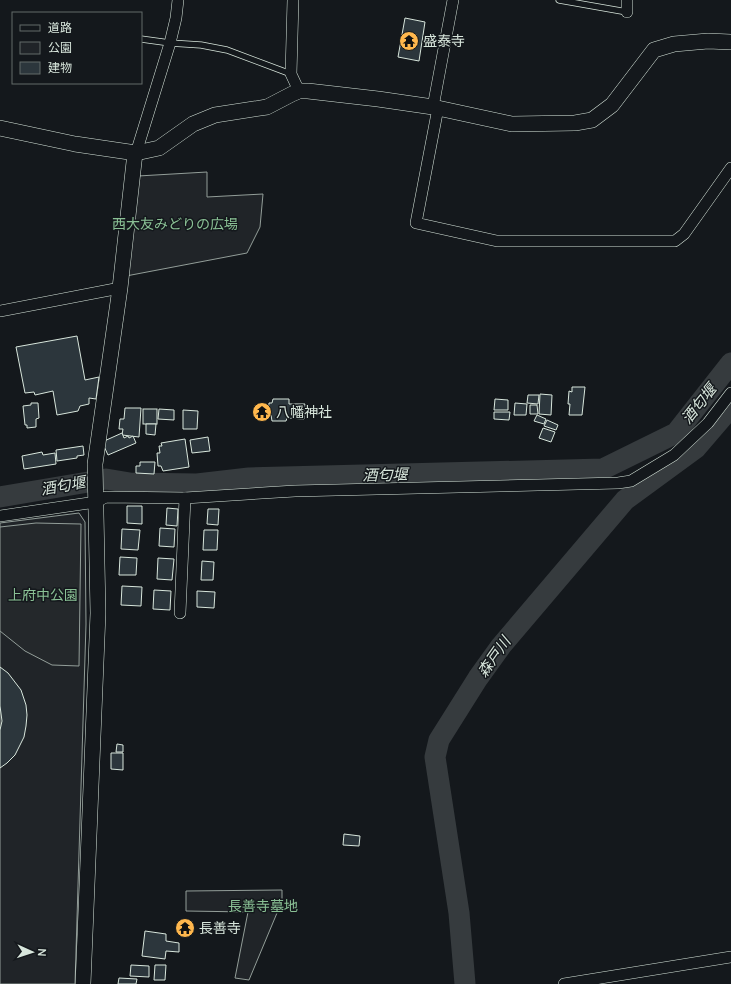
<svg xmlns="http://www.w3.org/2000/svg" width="731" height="984" viewBox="0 0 731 984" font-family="Manrope,'Noto Sans JP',sans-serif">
<rect width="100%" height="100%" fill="#14181c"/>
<g fill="#202428" stroke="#939e99">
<polygon points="207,172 207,197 263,194 260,227 247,253 126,276 138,176"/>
<polygon points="79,513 85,522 86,624 75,984 0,984 0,523"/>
<polygon points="282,890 282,901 249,980 235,978 248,912 186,911 186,891"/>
</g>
<polygon fill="#24282b" stroke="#939e99" points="36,523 81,524 79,666 52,665 25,651 0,631 0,527"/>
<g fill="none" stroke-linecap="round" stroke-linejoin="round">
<g stroke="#363b3e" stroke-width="21">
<polyline points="0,497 106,479 130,483 197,484 249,478 603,469 676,433 731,363"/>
<polyline points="465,984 459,913 435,757 439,740 478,678 501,646 625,500 696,448 731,407"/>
</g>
</g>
<g fill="#2c363c" stroke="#d8e6dc">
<polygon points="405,18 425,22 419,61 398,57"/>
<polygon points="77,336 85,380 99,377 96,399 89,398 89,404 80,406 78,411 57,415 53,391 35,395 34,392 25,393 16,347"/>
<polygon points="572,387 585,387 582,415 569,415 570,404 568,404 569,391 572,392"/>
<polygon points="540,394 552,395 551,415 539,414"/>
<polygon points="528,395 539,395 538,404 527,403"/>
<polygon points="273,399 289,399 289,404 305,404 304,419 287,418 286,421 272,421 271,415 268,415 269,403 272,403"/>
<polygon points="495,399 508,400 508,410 494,410"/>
<polygon points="31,403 38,403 39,418 36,419 36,427 27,428 27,425 25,425 23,406 31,405"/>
<polygon points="515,403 527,404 526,415 514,415"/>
<polygon points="530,405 537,405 538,414 530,414"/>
<polygon points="125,408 141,408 139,437 122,435 123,429 119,429 120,419 124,419"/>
<rect x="143" y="409" width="14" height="15"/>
<polygon points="159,409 174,410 174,420 158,419"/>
<polygon points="183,410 198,411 197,429 183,429"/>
<polygon points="494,412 510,412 509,420 494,419"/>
<polygon points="537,415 546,419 544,424 534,421"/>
<polygon points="547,420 558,425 556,430 544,426"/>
<polygon points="146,424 156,424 155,435 146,434"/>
<polygon points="543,428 555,432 551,442 539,438"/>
<polygon points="122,433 124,438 128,436 129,438 133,436 136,443 108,455 102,442"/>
<polygon points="208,437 210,451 192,453 190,440"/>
<polygon points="185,439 189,467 163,471 161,466 158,466 157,453 160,453 159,446 162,446 161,443"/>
<polygon points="83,446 84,455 77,456 77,458 57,461 56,450"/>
<polygon points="42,452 43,455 55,453 56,464 24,469 22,456"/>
<polygon points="140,462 155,462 154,474 136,473 136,466 140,466"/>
<polygon points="127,506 142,506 142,524 127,523"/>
<polygon points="167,508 178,509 177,526 166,525"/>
<polygon points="208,509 219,509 218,525 207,524"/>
<polygon points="160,528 175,529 174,547 159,546"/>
<polygon points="122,529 140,530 138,550 121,549"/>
<polygon points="204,530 218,530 217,550 203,550"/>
<polygon points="120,557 137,558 136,575 119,575"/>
<polygon points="158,558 174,559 172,580 157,579"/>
<polygon points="202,561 214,562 213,580 201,580"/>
<polygon points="122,586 142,587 141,606 121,605"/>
<polygon points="154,590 171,591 170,610 153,609"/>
<polygon points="197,591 215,592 214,608 197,607"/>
<polygon points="0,667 8,673 21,690 26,705 27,715 26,726 24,737 15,755 7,763 0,768 0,730 2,721 0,706"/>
<polygon points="117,744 123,745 123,752 116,752"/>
<polygon points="111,753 123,753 123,770 111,769"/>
<polygon points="344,834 360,836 359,846 343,845"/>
<polygon points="145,931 166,934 166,941 179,943 179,952 166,951 165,959 142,956"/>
<polygon points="131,965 149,966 149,977 130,976"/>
<polygon points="155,965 166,965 165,980 154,980"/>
<polygon points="119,978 137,979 136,984 118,984"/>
</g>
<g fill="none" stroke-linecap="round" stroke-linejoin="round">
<defs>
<g id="lane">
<polyline points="559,0 627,12"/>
<polyline points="141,39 170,43 201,45 227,50 291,74"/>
</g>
<g id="street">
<polyline points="293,0 291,74 299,91"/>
<polyline points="627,0 627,12"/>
<polyline points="433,107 453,0"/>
<polyline points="438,108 416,223 497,241 675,241 684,234 731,168"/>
<polyline points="136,153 170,43 176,18 178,0"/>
<polyline points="0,311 120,288"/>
<polyline points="0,516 96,502 106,497 185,498 295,491 618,483 631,481 674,455 708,423 731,393"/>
<polyline points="180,613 185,498"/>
<polyline points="564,984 731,957"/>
</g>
<g id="secondary">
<polyline points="0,128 75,144 136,153 159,148 193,124 215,115 267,107 292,94 299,91 308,91 378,99 433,107 512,124 575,123 592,120 612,105 654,50 674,44 708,41 731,42"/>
<polyline points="83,984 98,613 95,464 120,288 135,153"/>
</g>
</defs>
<use href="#lane" stroke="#d8e6dc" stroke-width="7"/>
<use href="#street" stroke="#d8e6dc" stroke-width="12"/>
<use href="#secondary" stroke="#d8e6dc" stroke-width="16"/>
<use href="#lane" stroke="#14181c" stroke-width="5.5"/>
<use href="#street" stroke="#14181c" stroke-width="11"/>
<use href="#secondary" stroke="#14181c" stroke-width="15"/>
</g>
<defs>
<symbol id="temple-disc" viewBox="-11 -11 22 22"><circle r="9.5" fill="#ffb74d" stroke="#14181c"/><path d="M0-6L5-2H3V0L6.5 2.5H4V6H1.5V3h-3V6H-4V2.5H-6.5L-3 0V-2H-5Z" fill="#111"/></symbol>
</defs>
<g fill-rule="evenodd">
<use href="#temple-disc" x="398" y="30" width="22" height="22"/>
<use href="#temple-disc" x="251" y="401" width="22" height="22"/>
<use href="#temple-disc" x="174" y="917" width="22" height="22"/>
</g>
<g text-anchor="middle" stroke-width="3" stroke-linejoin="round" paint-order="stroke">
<g font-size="14" fill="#d8e6dc" stroke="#14181c" text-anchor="start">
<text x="423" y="46">盛泰寺</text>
<text x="276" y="417">八幡神社</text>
<text x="199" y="933">長善寺</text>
</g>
<g font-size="14" fill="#8ac095" stroke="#14181c">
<text x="175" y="229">西大友みどりの広場</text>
<text x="43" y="600">上府中公園</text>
<text x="263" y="911">長善寺墓地</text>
</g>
<g font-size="15" font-style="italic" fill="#d8e6dc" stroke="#14181c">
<text transform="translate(699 404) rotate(-51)" y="5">酒匂堰</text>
<text transform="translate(385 475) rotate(-1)" y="5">酒匂堰</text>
<text transform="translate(63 486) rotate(-10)" y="5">酒匂堰</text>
<text transform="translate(494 657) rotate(-55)" y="5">森戸川</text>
</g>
</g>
<rect x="12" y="12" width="130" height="72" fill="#14181c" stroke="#626a69"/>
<rect x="20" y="25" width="20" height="6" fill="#14181c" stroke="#626a69"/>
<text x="48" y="32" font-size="12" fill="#d8e6dc">道路</text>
<rect x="20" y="42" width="20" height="12" fill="#202428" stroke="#626a69"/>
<text x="48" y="52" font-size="12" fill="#d8e6dc">公園</text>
<rect x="20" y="62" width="20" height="12" fill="#2c363c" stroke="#626a69"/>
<text x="48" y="72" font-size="12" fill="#d8e6dc">建物</text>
<g transform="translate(32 952) rotate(93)" stroke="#14181c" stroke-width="3" paint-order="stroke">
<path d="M0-3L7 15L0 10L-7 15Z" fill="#d8e6dc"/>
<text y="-6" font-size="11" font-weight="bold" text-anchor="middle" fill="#d8e6dc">N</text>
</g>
</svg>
